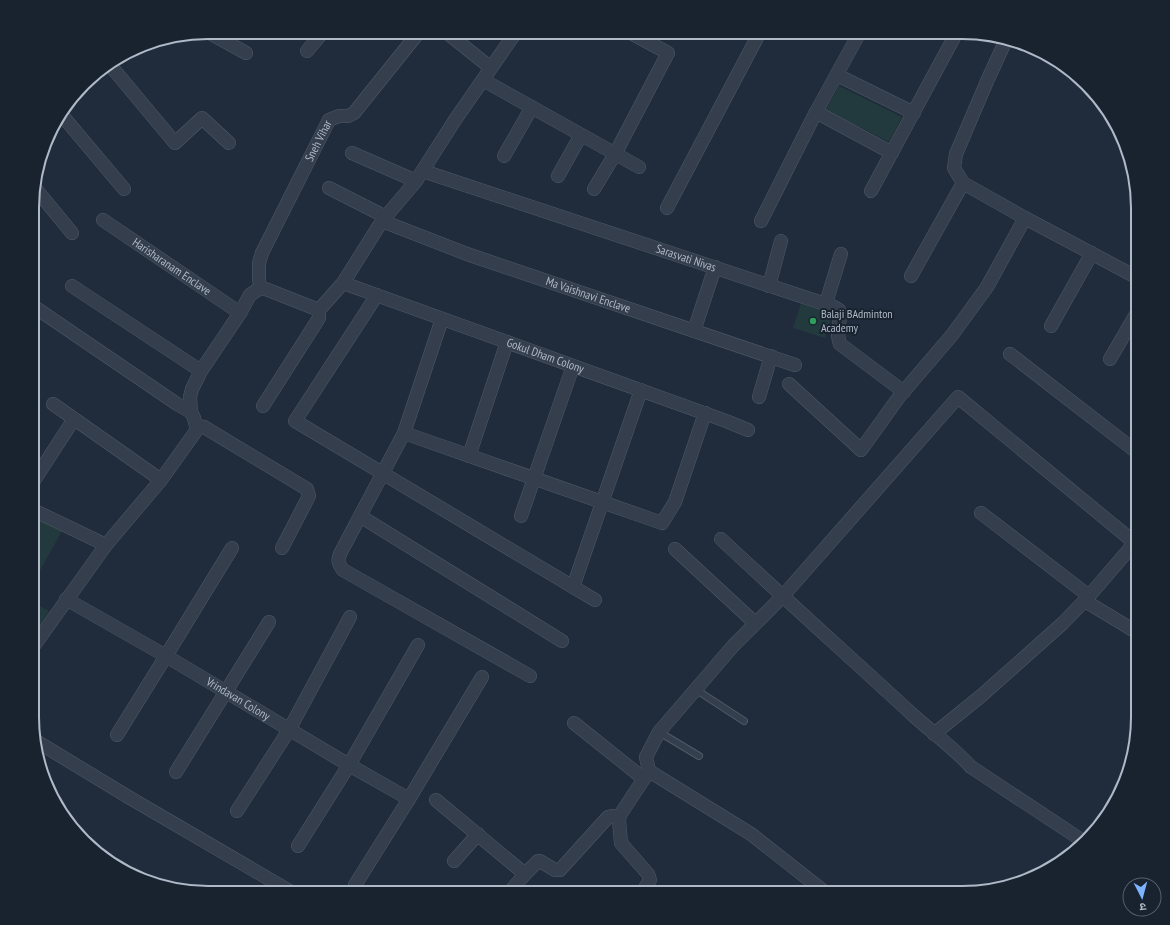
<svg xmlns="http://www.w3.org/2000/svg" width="1170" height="925" viewBox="0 0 1170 925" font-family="'PT Sans Narrow','Noto Sans Devanagari',sans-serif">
<rect width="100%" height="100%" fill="#202c3c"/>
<g fill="#223a3d">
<polygon points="839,86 902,117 889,142 826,110"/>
<polygon points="801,304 832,314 825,338 793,328"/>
<polygon points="33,514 63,529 33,583"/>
<polygon points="33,602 49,611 33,636"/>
</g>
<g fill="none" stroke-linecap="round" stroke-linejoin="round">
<defs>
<g id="lane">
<polyline points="695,689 744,721"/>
<polyline points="659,732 699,756"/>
</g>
<g id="street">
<polyline points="208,32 246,53"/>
<polyline points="446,32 491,68"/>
<polyline points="1006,40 988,79 956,154 954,168 963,183 1025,218 1138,278"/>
<polyline points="307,51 323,32"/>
<polyline points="110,65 175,143 202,118 229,143"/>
<polyline points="837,75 914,113"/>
<polyline points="483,80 639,167"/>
<polyline points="816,112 892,153"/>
<polyline points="61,114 124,189"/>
<polyline points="352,153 416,181"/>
<polyline points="504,156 532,107"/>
<path id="s1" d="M423 171 834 307 839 310C842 322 835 333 840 344L904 392"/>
<polyline points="558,176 581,135"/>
<polyline points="34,187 72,233"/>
<polyline points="329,188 386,217"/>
<polyline points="594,189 615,154 668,53 629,32"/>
<polyline points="871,191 957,32"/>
<polyline points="667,208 760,32"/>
<path id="s2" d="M103 220 240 313"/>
<path id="s3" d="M382 221 467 254 795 365"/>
<polyline points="761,221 816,112 860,32"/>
<polyline points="911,276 963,183"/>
<path id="s4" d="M259 280V263L262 253 329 120 339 116H348L354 113 419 32"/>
<path id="s5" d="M343 283 726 421 748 430"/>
<polyline points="72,286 201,371"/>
<polyline points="769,286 781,241"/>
<polyline points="377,295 295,421 595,600"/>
<polyline points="826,303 841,254"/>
<polyline points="33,306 177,404 191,412"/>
<path d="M442 319 404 433 341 552C337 560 338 563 343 570L530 676"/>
<polyline points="1051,326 1092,253"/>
<polyline points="694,331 715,267"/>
<polyline points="1010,354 1138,453"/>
<polyline points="1110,359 1138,311"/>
<polyline points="789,384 861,450 899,397 952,335 987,287 1025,218"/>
<polyline points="759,397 771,356"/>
<polyline points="53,404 161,480"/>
<polyline points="263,406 319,318 319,310"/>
<polyline points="196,426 204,427 307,489 309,496 282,548"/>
<polyline points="404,433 662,523 675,502 705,413"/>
<polyline points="469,456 507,342"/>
<polyline points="33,482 74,419"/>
<polyline points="33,510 106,545"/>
<polyline points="981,513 1089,596"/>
<polyline points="360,516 562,641"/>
<polyline points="521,516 573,366"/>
<path d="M721 539C785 599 850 657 914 716 933 733 954 748 971 767L1083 841"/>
<polyline points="675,549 755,623"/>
<polyline points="573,587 641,390"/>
<path id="s6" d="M66 599 166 656 349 765 409 799"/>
<polyline points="1085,601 1138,633"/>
<polyline points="33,647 106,545 161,480 196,431 196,426 194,418 191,412 190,397 192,389 201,371 240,313 250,295 257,290 263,288 319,310 343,283 382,221 416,181 455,120 516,32"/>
<polyline points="574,723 644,779"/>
<polyline points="934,734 981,696 1063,623 1089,596 1138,539"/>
<polyline points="117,735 166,656 232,548"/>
<polyline points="36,741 130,798 293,893"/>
<polyline points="649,771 751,834 826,893"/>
<polyline points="176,772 269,622"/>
<polyline points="436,800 525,874"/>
<polyline points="237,811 289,730 350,617"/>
<polyline points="298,846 349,765 418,645"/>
<polyline points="454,861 478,834"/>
<polyline points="355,885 409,799 482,677"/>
<polyline points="509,893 525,874 538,861 540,861 555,870 560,870 608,817 612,816 619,817"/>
<polyline points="642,893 650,880 648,874 621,843 619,820 620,815 649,771 646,757 659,732 733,646 782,597 958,397 1135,543"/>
</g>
</defs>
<use href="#lane" stroke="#4f5966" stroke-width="8"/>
<use href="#street" stroke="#4f5966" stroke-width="14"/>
<use href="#lane" stroke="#343e4c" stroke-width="6"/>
<use href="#street" stroke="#343e4c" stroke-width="13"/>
</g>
<circle fill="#2e9e5b" stroke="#192330" stroke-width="1.5" cx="813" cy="321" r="4"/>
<g text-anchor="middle" stroke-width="4" stroke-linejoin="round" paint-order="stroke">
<g font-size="12" fill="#afb9c8" stroke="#192330">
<text dy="4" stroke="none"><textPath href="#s4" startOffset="153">Sneh Vihar</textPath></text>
<text dy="4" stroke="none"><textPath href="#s1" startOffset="277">Sarasvati Nivas</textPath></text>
<text dy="4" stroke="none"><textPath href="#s2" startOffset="83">Harisharanam Enclave</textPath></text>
<text dy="4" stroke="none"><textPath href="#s3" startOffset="219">Ma Vaishnavi Enclave</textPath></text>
<text dy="4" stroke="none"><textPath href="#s5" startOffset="215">Gokul Dham Colony</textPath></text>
<text dy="4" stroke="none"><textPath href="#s6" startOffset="199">Vrindavan Colony</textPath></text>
</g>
<g font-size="12" fill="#afb9c8" stroke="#192330" text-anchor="start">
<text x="821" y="318">Balaji BAdminton<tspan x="821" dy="14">Academy</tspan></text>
</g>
</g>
<path d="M0 0H1170V925H0ZM208 39H962A169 169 0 0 1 1131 208V717A169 169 0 0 1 962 886H208A169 169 0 0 1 39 717V208A169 169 0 0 1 208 39Z" fill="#192330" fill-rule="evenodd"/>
<path fill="none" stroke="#afb9c8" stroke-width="2" d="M208 39H962A169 169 0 0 1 1131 208V717A169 169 0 0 1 962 886H208A169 169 0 0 1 39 717V208A169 169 0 0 1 208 39Z"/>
<g transform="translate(1142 897) rotate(174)"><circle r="19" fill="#192330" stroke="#555f6d"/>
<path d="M0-3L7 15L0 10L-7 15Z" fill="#7db2ff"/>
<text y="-6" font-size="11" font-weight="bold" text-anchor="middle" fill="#afb9c8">उ</text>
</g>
</svg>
